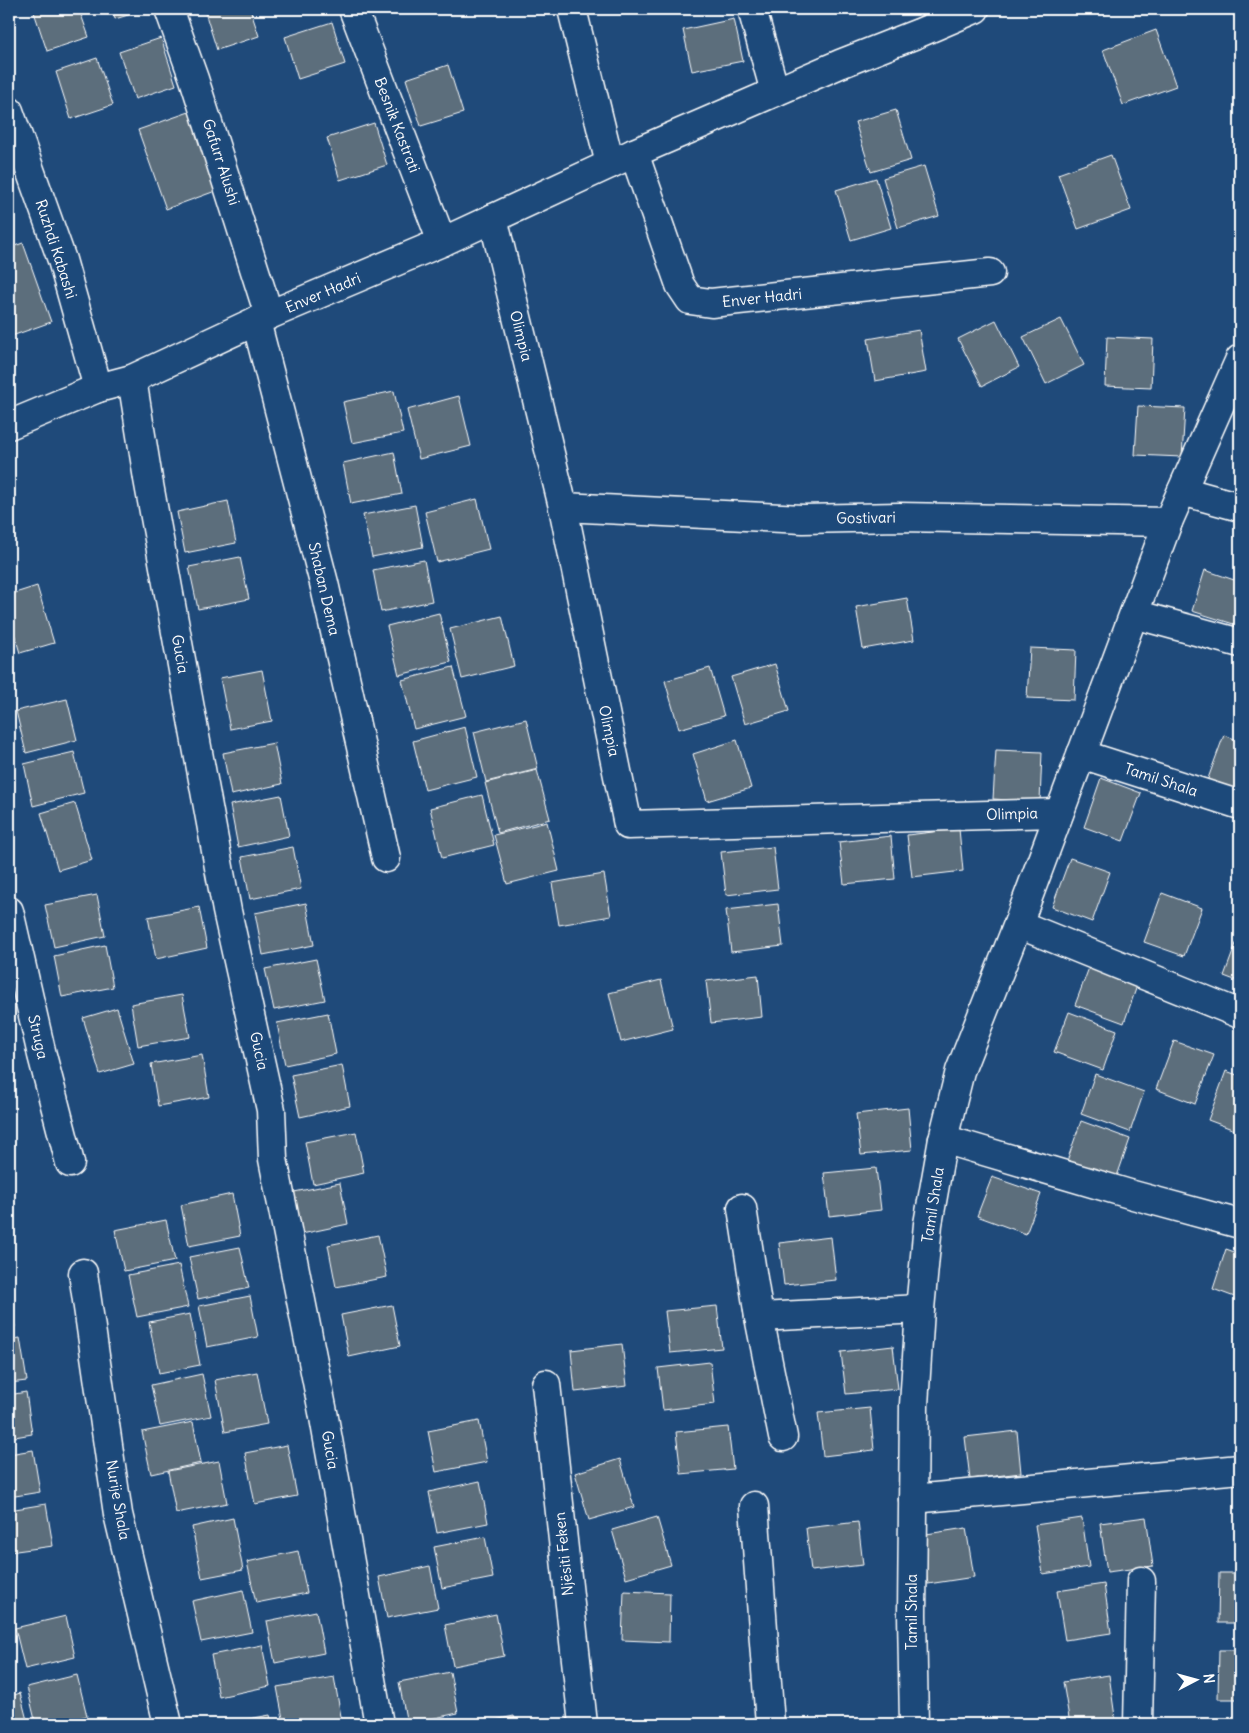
<svg xmlns="http://www.w3.org/2000/svg" width="1249" height="1733" viewBox="0 0 1249 1733" font-family="Delius,sans-serif">
<rect width="100%" height="100%" fill="#1f4a7a"/>
<filter id="ink" filterUnits="userSpaceOnUse"><feTurbulence type="fractalNoise" baseFrequency=".02" numOctaves="2"/><feDisplacementMap in="SourceGraphic" scale="10" xChannelSelector="R" yChannelSelector="G"/><feConvolveMatrix kernelMatrix="1 2 1 2 8 2 1 2 1" color-interpolation-filters="sRGB"/></filter>
<g filter="url(#ink)">
<g fill="#5b6e7c" stroke="#fff">
<polygon points="33,9 79,9 89,37 47,51"/>
<polygon points="112,9 148,9 115,19"/>
<polygon points="204,9 250,9 259,36 217,50"/>
<polygon points="734,19 743,61 692,71 683,30"/>
<polygon points="332,22 345,64 298,79 285,37"/>
<polygon points="1156,30 1176,86 1123,105 1103,50"/>
<polygon points="161,38 176,85 135,99 119,52"/>
<polygon points="97,58 113,105 71,119 56,72"/>
<polygon points="448,65 463,113 421,126 406,79"/>
<polygon points="896,110 911,160 871,172 855,122"/>
<polygon points="192,111 221,189 166,209 138,130"/>
<polygon points="374,123 387,165 340,180 327,138"/>
<polygon points="1111,155 1131,210 1078,229 1058,174"/>
<polygon points="924,166 939,216 898,228 883,178"/>
<polygon points="876,178 891,228 851,240 836,190"/>
<polygon points="23,243 51,322 9,337 9,248"/>
<polygon points="1061,319 1084,365 1046,384 1023,337"/>
<polygon points="996,320 1019,367 982,386 958,339"/>
<polygon points="919,330 926,372 875,381 868,339"/>
<polygon points="1107,337 1153,339 1151,388 1105,386"/>
<polygon points="394,391 403,433 352,443 343,402"/>
<polygon points="459,396 471,446 419,459 407,410"/>
<polygon points="1138,406 1185,408 1182,457 1135,455"/>
<polygon points="394,452 402,494 351,504 343,463"/>
<polygon points="477,499 489,549 437,562 425,512"/>
<polygon points="228,501 236,543 185,553 177,512"/>
<polygon points="415,505 423,547 372,557 363,515"/>
<polygon points="240,557 249,599 198,609 189,567"/>
<polygon points="424,560 432,601 381,612 373,570"/>
<polygon points="1205,570 1240,582 1240,626 1192,611"/>
<polygon points="37,586 54,643 20,653 9,616 9,595"/>
<polygon points="907,598 914,640 863,649 856,607"/>
<polygon points="439,613 451,662 399,675 387,626"/>
<polygon points="502,616 514,666 462,679 450,629"/>
<polygon points="1030,648 1076,650 1074,700 1027,698"/>
<polygon points="775,664 789,711 745,724 731,677"/>
<polygon points="453,667 466,716 414,729 402,680"/>
<polygon points="710,668 724,716 679,729 665,681"/>
<polygon points="262,670 272,721 230,729 220,678"/>
<polygon points="67,699 77,740 26,753 16,711"/>
<polygon points="526,719 538,769 486,782 474,732"/>
<polygon points="465,727 477,777 425,790 413,741"/>
<polygon points="1224,735 1240,741 1240,797 1206,784"/>
<polygon points="737,740 751,788 707,801 693,754"/>
<polygon points="274,743 282,784 231,795 223,753"/>
<polygon points="996,750 1042,752 1040,802 993,799"/>
<polygon points="74,752 84,793 33,806 24,764"/>
<polygon points="537,770 550,819 498,833 485,783"/>
<polygon points="1101,778 1141,793 1123,841 1084,827"/>
<polygon points="281,795 289,836 238,847 230,805"/>
<polygon points="482,795 494,845 442,858 430,808"/>
<polygon points="75,803 92,860 58,870 41,813"/>
<polygon points="547,822 559,871 507,884 494,835"/>
<polygon points="959,829 963,871 912,877 907,835"/>
<polygon points="891,836 895,879 844,884 839,842"/>
<polygon points="293,847 301,889 250,899 242,857"/>
<polygon points="773,847 778,889 726,895 721,852"/>
<polygon points="1070,858 1110,872 1092,922 1052,907"/>
<polygon points="604,874 611,916 559,925 552,883"/>
<polygon points="1162,893 1202,908 1184,956 1144,942"/>
<polygon points="97,895 105,936 54,947 45,905"/>
<polygon points="306,903 314,945 263,955 255,913"/>
<polygon points="778,904 783,946 731,952 726,910"/>
<polygon points="199,907 207,948 156,959 148,917"/>
<polygon points="1240,933 1240,982 1224,976"/>
<polygon points="105,945 113,987 62,997 54,956"/>
<polygon points="316,959 325,1000 274,1010 265,969"/>
<polygon points="1090,965 1138,983 1124,1023 1075,1005"/>
<polygon points="758,975 762,1017 711,1023 706,981"/>
<polygon points="661,980 673,1029 621,1042 609,993"/>
<polygon points="182,995 190,1037 138,1046 131,1004"/>
<polygon points="117,1008 134,1064 100,1074 83,1018"/>
<polygon points="1069,1012 1117,1030 1103,1070 1054,1052"/>
<polygon points="328,1013 336,1054 285,1065 277,1023"/>
<polygon points="1174,1041 1214,1055 1195,1104 1156,1089"/>
<polygon points="202,1055 209,1097 158,1106 151,1064"/>
<polygon points="342,1065 350,1106 300,1117 291,1075"/>
<polygon points="1226,1071 1240,1076 1240,1132 1208,1120"/>
<polygon points="1095,1074 1144,1092 1130,1132 1081,1114"/>
<polygon points="908,1108 912,1150 861,1155 856,1114"/>
<polygon points="1081,1121 1130,1139 1116,1179 1067,1161"/>
<polygon points="356,1132 364,1173 313,1184 305,1142"/>
<polygon points="876,1168 881,1210 829,1216 824,1173"/>
<polygon points="992,1177 1041,1194 1026,1234 977,1216"/>
<polygon points="340,1183 348,1224 297,1235 289,1193"/>
<polygon points="232,1194 240,1236 189,1246 181,1205"/>
<polygon points="166,1220 175,1261 124,1271 115,1230"/>
<polygon points="378,1235 387,1277 336,1287 328,1245"/>
<polygon points="831,1237 836,1280 784,1285 779,1243"/>
<polygon points="240,1247 249,1288 198,1299 189,1257"/>
<polygon points="1226,1249 1240,1254 1240,1299 1213,1289"/>
<polygon points="179,1265 188,1307 137,1317 128,1275"/>
<polygon points="9,1285 15,1327 9,1328"/>
<polygon points="250,1296 258,1337 207,1347 199,1306"/>
<polygon points="392,1305 400,1346 349,1357 341,1315"/>
<polygon points="717,1306 722,1348 670,1353 665,1311"/>
<polygon points="190,1314 200,1365 159,1373 149,1322"/>
<polygon points="20,1338 27,1381 9,1383 9,1340"/>
<polygon points="622,1344 627,1386 575,1392 571,1350"/>
<polygon points="893,1346 898,1389 846,1394 841,1352"/>
<polygon points="710,1362 715,1404 663,1410 658,1368"/>
<polygon points="257,1372 267,1424 225,1432 215,1380"/>
<polygon points="202,1374 211,1416 160,1426 151,1385"/>
<polygon points="26,1392 32,1434 9,1438 9,1395"/>
<polygon points="870,1408 874,1450 823,1456 818,1413"/>
<polygon points="479,1421 487,1462 436,1472 428,1431"/>
<polygon points="193,1422 201,1463 151,1474 142,1432"/>
<polygon points="728,1427 733,1469 681,1474 676,1432"/>
<polygon points="1017,1431 1021,1473 970,1479 965,1437"/>
<polygon points="287,1445 297,1496 255,1504 245,1453"/>
<polygon points="33,1450 40,1492 9,1497 9,1454"/>
<polygon points="620,1459 634,1507 589,1520 575,1473"/>
<polygon points="219,1461 227,1503 176,1513 168,1471"/>
<polygon points="480,1481 488,1523 437,1533 429,1492"/>
<polygon points="46,1504 53,1546 9,1552 9,1510"/>
<polygon points="657,1517 671,1565 626,1578 612,1530"/>
<polygon points="1146,1517 1153,1566 1107,1572 1100,1523"/>
<polygon points="233,1518 243,1570 202,1578 192,1527"/>
<polygon points="1082,1518 1089,1567 1043,1574 1035,1525"/>
<polygon points="858,1522 863,1565 811,1571 806,1528"/>
<polygon points="966,1528 974,1577 928,1584 920,1535"/>
<polygon points="485,1537 493,1578 442,1588 434,1547"/>
<polygon points="298,1551 307,1593 256,1603 247,1562"/>
<polygon points="430,1566 438,1608 387,1618 379,1577"/>
<polygon points="1219,1573 1240,1573 1240,1623 1218,1623"/>
<polygon points="1104,1584 1111,1633 1065,1640 1057,1591"/>
<polygon points="243,1590 252,1632 201,1642 192,1601"/>
<polygon points="624,1591 670,1593 669,1642 622,1640"/>
<polygon points="316,1611 324,1653 275,1663 267,1621"/>
<polygon points="496,1614 504,1656 453,1666 445,1625"/>
<polygon points="66,1616 75,1657 25,1669 15,1628"/>
<polygon points="262,1645 270,1686 219,1697 211,1655"/>
<polygon points="1219,1650 1240,1650 1240,1699 1218,1699"/>
<polygon points="450,1672 458,1713 407,1724 399,1682"/>
<polygon points="77,1675 87,1716 53,1724 36,1724 27,1687"/>
<polygon points="1109,1675 1116,1724 1070,1724 1063,1682"/>
<polygon points="334,1677 342,1722 327,1724 284,1724 277,1687"/>
<polygon points="20,1693 28,1724 9,1724 9,1697"/>
<polygon points="270,1715 272,1724 222,1724"/>
<polygon points="514,1716 516,1724 475,1724"/>
</g>
<g fill="none" stroke-linecap="round" stroke-linejoin="round">
<defs>
<g id="street">
<polyline points="169,9 194,79 269,315"/>
<polyline points="353,9 442,242"/>
<polyline points="572,9 610,164"/>
<polyline points="752,9 775,92"/>
<polyline points="9,111 62,260 98,388"/>
<polyline points="634,153 680,285 690,300 711,303 990,273"/>
<polyline points="493,218 563,507 628,825 1059,813"/>
<polyline points="256,321 324,583 386,858"/>
<polyline points="132,379 148,479 227,911 271,1110 273,1159 323,1412 379,1724"/>
<polyline points="1182,491 1240,507"/>
<polyline points="563,507 803,519 899,517 1168,522"/>
<polyline points="1134,614 1240,643"/>
<polyline points="1081,754 1240,805"/>
<polyline points="9,911 42,1055 70,1163"/>
<polyline points="1018,924 1240,1014"/>
<polyline points="943,1139 1133,1195 1240,1224"/>
<polyline points="742,1208 759,1317 783,1437"/>
<polyline points="83,1273 118,1514 168,1724"/>
<polyline points="759,1317 920,1309"/>
<polyline points="546,1384 583,1724"/>
<polyline points="913,1499 1240,1469"/>
<polyline points="754,1506 770,1724"/>
<polyline points="914,1724 912,1614 914,1405 920,1309 928,1224 943,1139 960,1071 1018,924 1168,522 1240,359"/>
<polyline points="1138,1724 1141,1581"/>
</g>
<polyline id="secondary" points="9,425 98,388 132,379 269,315 442,242 634,153 840,64 919,33 975,9"/>
</defs>
<use href="#street" stroke="#fff" stroke-width="31"/>
<use href="#secondary" stroke="#fff" stroke-width="31"/>
<use href="#street" stroke="#1f4a7a" stroke-width="28"/>
<use href="#secondary" stroke="#1f4a7a" stroke-width="28"/>
</g>
</g>
<g text-anchor="middle" stroke-width="5" stroke-linejoin="round" paint-order="stroke">
<g font-size="15" fill="#fff" stroke="#1f4a7a">
<text transform="translate(397 125) rotate(69)" y="5">Besnik Kastrati</text>
<text transform="translate(221 162) rotate(72)" y="5">Gafurr Alushi</text>
<text transform="translate(56 249) rotate(72)" y="5">Ruzhdi Kabashi</text>
<text transform="translate(323 293) rotate(-23)" y="5">Enver Hadri</text>
<text transform="translate(762 298) rotate(-6)" y="5">Enver Hadri</text>
<text transform="translate(521 336) rotate(76)" y="5">Olimpia</text>
<text transform="translate(866 518) rotate(-1)" y="5">Gostivari</text>
<text transform="translate(324 589) rotate(77)" y="5">Shaban Dema</text>
<text transform="translate(180 654) rotate(80)" y="5">Gucia</text>
<text transform="translate(609 731) rotate(78)" y="5">Olimpia</text>
<text transform="translate(1161 780) rotate(18)" y="5">Tamil Shala</text>
<text transform="translate(1012 814) rotate(-2)" y="5">Olimpia</text>
<text transform="translate(38 1037) rotate(77)" y="5">Struga</text>
<text transform="translate(259 1051) rotate(78)" y="5">Gucia</text>
<text transform="translate(933 1205) rotate(-81)" y="5">Tamil Shala</text>
<text transform="translate(330 1450) rotate(80)" y="5">Gucia</text>
<text transform="translate(118 1500) rotate(80)" y="5">Nurije Shala</text>
<text transform="translate(564 1554) rotate(-96)" y="5">Njësiti Feken</text>
<text transform="translate(912 1612) rotate(-90)" y="5">Tamil Shala</text>
</g>
</g>
<rect width="1249" height="1733" fill="none" stroke="#1f4a7a" stroke-width="30"/>
<rect x="15" y="15" width="1219" height="1703" fill="none" stroke="#fff" stroke-width="2" filter="url(#ink)"/>
<g transform="translate(1196 1680) rotate(84)" stroke="#1f4a7a" stroke-width="4" paint-order="stroke">
<path d="M0-4L9 19L0 12L-9 19Z" fill="#ffffff"/>
<text y="-8" font-size="14" font-weight="bold" text-anchor="middle" fill="#ffffff">N</text>
</g>
</svg>
